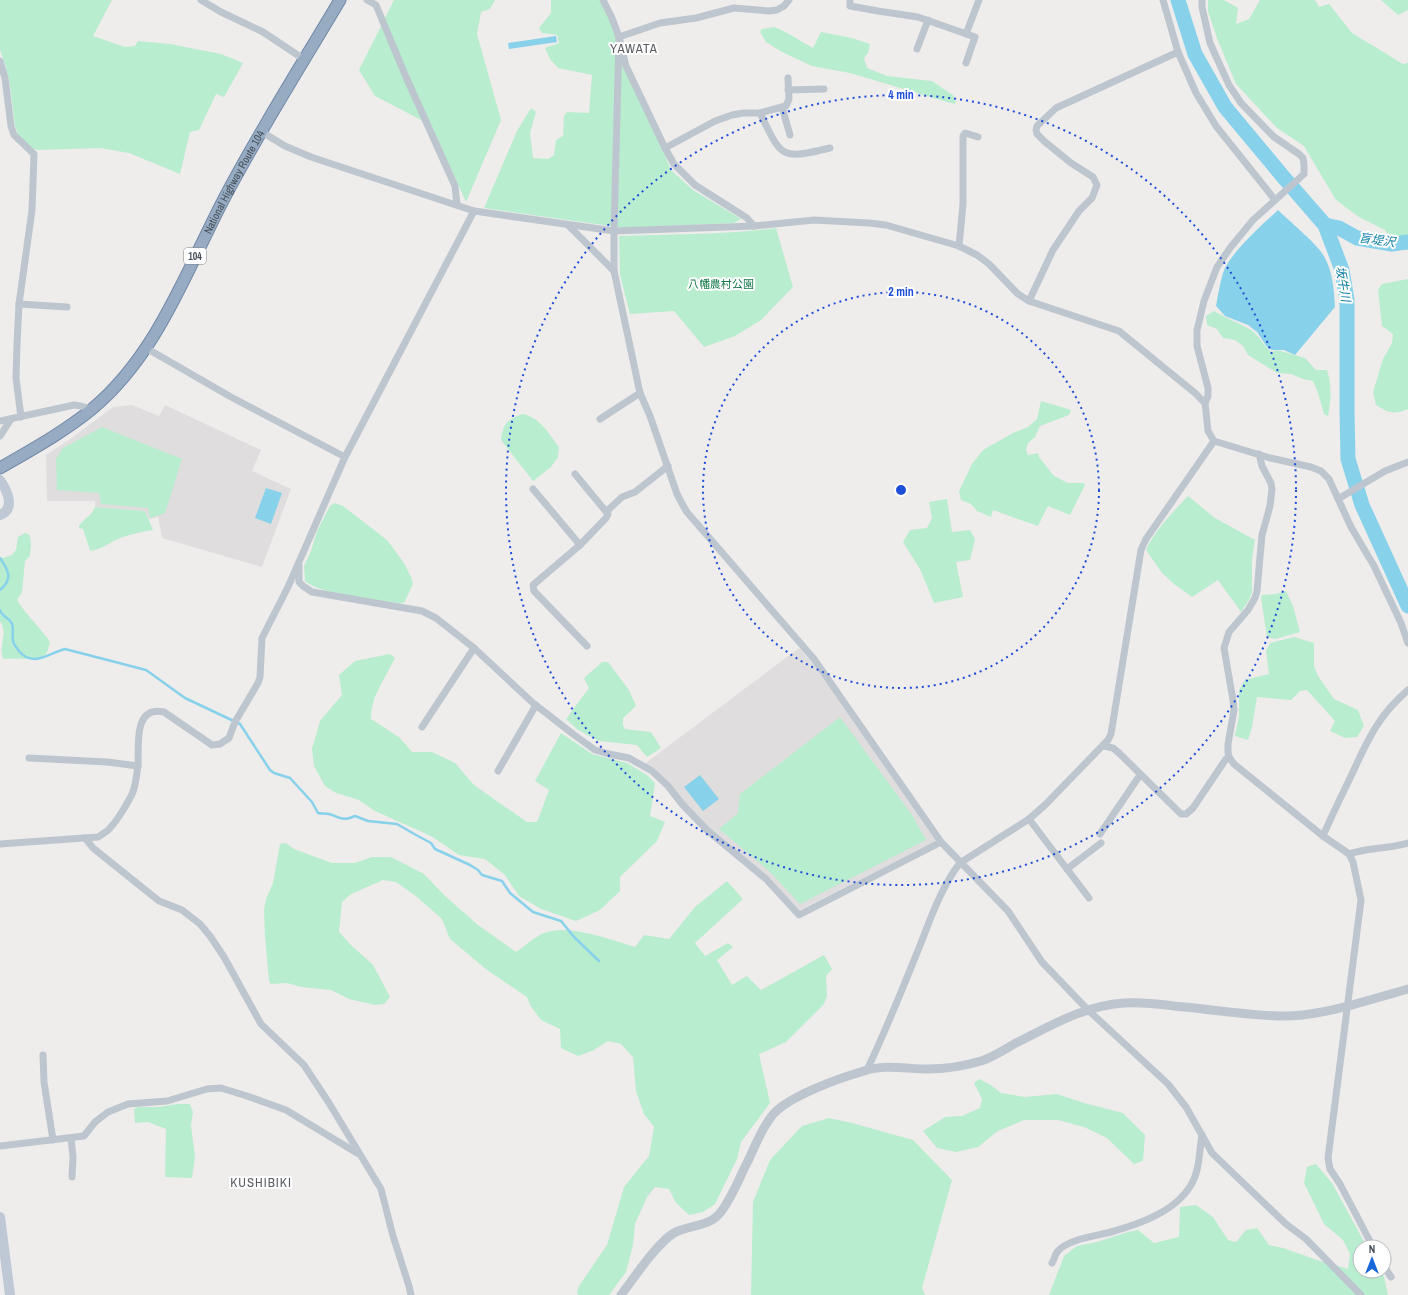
<svg xmlns="http://www.w3.org/2000/svg" width="1408" height="1295" viewBox="0 0 1408 1295" font-family="'Archivo Narrow','Noto Sans JP',sans-serif">
<rect width="100%" height="100%" fill="#efecec"/>
<g fill="#e0ddde">
<polygon points="132,405 159,416 165,405 261,450 252,471 291,489 262,567 162,538 158,517 149,519 145,511 95,507 95,501 47,501 46,455 69,440 113,407"/>
<polygon points="799,648 813,664 936,841 798,911 643,765"/>
</g>
<g fill="#b9edcf">
<polygon points="0,0 112,0 93,36 125,47 135,46 138,41 170,44 221,54 243,63 224,97 216,94 199,130 190,132 180,174 129,153 100,148 37,150 32,148 18,134 15,126 10,85 6,67 0,50"/>
<polygon points="394,0 495,0 490,9 481,12 477,34 501,120 466,202 431,125 375,96 359,70"/>
<polygon points="551,0 600,0 605,7 671,170 693,190 741,219 734,223 624,228 484,208 517,131 531,108 536,112 530,133 533,158 548,159 554,155 556,140 563,136 564,116 567,112 589,113 592,75 558,68 550,59 545,48 559,43 557,35 542,33 539,28 551,13"/>
<polygon points="1208,0 1224,0 1238,8 1236,24 1249,19 1260,0 1315,0 1319,7 1329,4 1352,33 1403,64 1408,63 1408,239 1391,240 1385,230 1359,217 1336,200 1304,146 1277,128 1236,84 1218,41 1208,11"/>
<polygon points="1381,0 1408,0 1408,10 1398,15"/>
<path d="M774 27C788 32 800 41 813 48L821 32 852 38 870 44 868 53 864 58 867 68 887 76 932 81 953 95 956 102 954 104 850 73 812 66 782 52 766 42 760 32 762 29Z"/>
<path d="M776 228 793 287 761 320 735 336 704 347 674 311 630 314 620 275 619 236C671 234 724 235 776 228Z"/>
<path d="M1408 279V409C1393 415 1389 413 1376 405L1373 392 1383 359 1392 343 1393 334 1382 326 1378 290 1382 284Z"/>
<path d="M1214 311C1226 318 1239 323 1251 330 1260 336 1263 346 1272 352L1277 350 1305 358 1316 370H1327C1332 384 1331 401 1328 416L1324 414 1318 393 1313 381 1303 379 1291 374 1277 373 1248 355 1243 346 1235 340 1223 338 1217 329 1207 325 1206 316Z"/>
<polygon points="1041,401 1071,410 1069,415 1040,426 1035,437 1028,443 1026,450 1028,455 1038,453 1039,457 1054,476 1068,483 1084,483 1085,485 1070,515 1048,506 1038,526 993,510 991,517 977,511 971,504 961,500 959,491 972,464 983,450 1013,433 1028,427 1037,419"/>
<path d="M522 414C539 416 549 434 559 447L558 457 551 467 533 481 501 440C503 424 507 420 522 414Z"/>
<polygon points="102,427 182,459 165,513 150,518 148,508 101,504 99,493 57,490 56,459 63,448"/>
<path d="M1188 496 1215 518 1255 540 1252 559V592L1249 600 1241 612 1218 580 1192 597 1174 584 1162 573 1146 550C1156 529 1172 513 1188 496Z"/>
<polygon points="947,499 952,532 970,530 975,539 970,560 956,562 963,597 934,603 920,569 903,542 910,530 927,528 932,518 929,502"/>
<path d="M335 503 343 506 387 540 404 563 411 577 413 584 404 603H398C376 599 321 595 305 581L304 566 311 551 317 531 330 506Z"/>
<path d="M95 507 145 511 153 530C141 532 130 534 118 539 109 543 102 549 91 551L90 550 83 529 79 528V526C84 518 92 516 95 507Z"/>
<path d="M25 533 30 535 31 545 30 556 25 561 22 592 17 600C26 615 40 627 50 642 49 645 48 651 46 654 40 661 12 658 3 659 2 655 1 650 2 646 3 634 6 632 0 621V559L12 555 16 550 18 537Z"/>
<polygon points="1286,591 1293,606 1300,632 1275,639 1267,637 1261,598 1262,595 1275,594"/>
<polygon points="1294,637 1314,643 1314,666 1318,676 1334,699 1358,710 1364,726 1357,737 1345,738 1330,731 1335,721 1307,690 1300,691 1291,700 1257,697 1252,727 1248,740 1235,736 1239,716 1239,690 1245,680 1269,674 1266,651 1270,643"/>
<path d="M390 654 395 658C386 677 370 698 371 719L400 738 412 752H432L455 763 474 785 527 822H537L549 790 535 781 561 733 592 754 627 763 647 775 655 783 650 816 665 822 657 841 620 877V891L600 910 576 921 541 909 519 896 505 875 485 859 459 855 431 836 375 811 359 800 336 793 325 786 314 766 312 749 320 721 342 695 339 675 355 661Z"/>
<polygon points="602,662 608,662 629,690 636,706 623,718 623,725 625,729 651,732 661,748 647,757 637,745 599,741 578,730 566,719 589,688 584,678"/>
<polygon points="840,717 912,815 926,840 800,904 769,871 719,829 738,813 740,794"/>
<path d="M286 843 294 849 332 863H355L372 857H391L424 874 444 895 478 925 516 952C525 946 533 938 542 934 565 922 612 940 635 947L644 935 669 939 695 907 727 881 743 899 695 943 705 956 728 943 733 947 717 960 732 985 747 976 761 990 824 955 832 969 826 976 827 996 824 1004 786 1042 759 1054 770 1103 741 1142 737 1159 715 1204 703 1212 689 1215 676 1203 669 1189 655 1187 647 1197 635 1224 633 1245 626 1272 609 1295H578L577 1292 579 1286 607 1245 624 1187 649 1156 654 1127 644 1114 636 1091 633 1057 621 1044 608 1041 592 1051 578 1056 561 1048 560 1029 541 1020 530 1005 527 997 487 970 450 939 442 919 417 897 396 882 383 880 351 894 342 902 339 932 352 946 373 965 390 997 384 1004 375 1005 349 999 331 990 301 987 287 983 271 984 269 981 265 936 264 910 266 899 273 883 280 844Z"/>
<polygon points="979,1079 991,1085 1001,1093 1025,1097 1057,1094 1084,1103 1123,1113 1145,1135 1143,1161 1134,1164 1107,1138 1084,1127 1058,1120 1024,1120 998,1131 978,1147 956,1152 937,1148 923,1131 945,1117 962,1116 980,1108 982,1099 974,1083"/>
<polygon points="178,1104 190,1104 193,1112 191,1125 195,1157 192,1178 165,1177 166,1129 148,1122 135,1123 134,1109 138,1107 158,1107"/>
<polygon points="829,1118 852,1123 913,1140 952,1180 922,1288 925,1295 751,1295 753,1202 770,1160 802,1126"/>
<polygon points="1316,1164 1332,1183 1367,1247 1360,1247 1360,1271 1381,1271 1384,1277 1388,1295 1049,1295 1064,1256 1077,1246 1097,1242 1128,1232 1138,1230 1154,1243 1179,1237 1180,1207 1196,1205 1213,1217 1228,1240 1236,1242 1246,1230 1257,1228 1269,1245 1283,1248 1317,1260 1348,1269 1350,1254 1343,1240 1324,1224 1304,1183 1307,1167"/>
</g>
<g fill="#87d2ea">
<polygon points="556,36 557,42 509,49 508,43"/>
<path d="M1278 210C1289 221 1319 245 1325 258 1333 273 1334 291 1335 307L1295 355 1284 350H1272L1267 347 1257 332 1248 325 1225 316 1216 306C1218 295 1220 283 1223 273 1229 254 1263 224 1278 210Z"/>
<polygon points="266,488 282,493 271,524 255,518"/>
<polygon points="700,775 719,799 703,811 684,787"/>
</g>
<g fill="none" stroke-linecap="round" stroke-linejoin="round">
<g stroke="#87d2ea" stroke-width="2.5">
<path d="M0 558C9 571 13 579 0 590"/>
<path d="M0 610C2 617 10 618 12 624 14 629 12 634 13 640 13 644 16 647 19 651 33 668 49 653 65 649L146 670 185 698 240 724 270 770 274 773 290 778 312 802 318 813C322 814 325 813 329 814 340 817 342 822 355 816L368 821 397 824 416 835 431 843 435 849 470 865 478 870 482 875 502 881 510 893 533 912 561 921 574 937 599 961"/>
</g>
<g stroke="#87d2ea" stroke-width="15">
<polyline points="1178,0 1195,54 1225,107 1285,179 1325,225 1342,270 1347,300 1347,410 1348,459 1362,505 1408,606"/>
<polyline points="1325,225 1339,228 1357,238 1392,244 1408,242"/>
</g>
<defs>
<g id="trunk">
<path id="s1" d="M0 468C31 450 64 432 92 409 159 353 187 268 227 193 262 127 302 64 340 0"/>
</g>
</defs>
<use href="#trunk" stroke="#6f88a7" stroke-width="13"/>
<g stroke="#bdc6cf" stroke-width="7">
<polyline points="201,0 221,12 263,32 305,60"/>
<polyline points="367,0 376,5 406,77 455,186 457,205"/>
<polyline points="603,0 612,18 619,37 614,231 614,271 640,393 650,416 677,494 686,511 814,659 941,842 1008,911 1042,962 1087,1009 1168,1084 1186,1107 1212,1153 1286,1224 1306,1239 1361,1295"/>
<polyline points="850,0 850,6 878,11 918,17 975,37 966,63"/>
<polyline points="1163,0 1178,52 1196,93 1216,126 1275,200"/>
<polyline points="1202,0 1202,7 1210,43 1229,85 1241,103 1274,137 1299,154 1303,158 1304,165 1304,174 1253,220 1230,248 1217,267 1204,301 1197,330 1197,346 1208,388 1208,396 1205,403"/>
<polyline points="966,34 979,0"/>
<polyline points="917,49 928,20"/>
<polyline points="0,61 5,78 11,126 14,135 34,154 32,210 19,304 17,345 16,378 21,417"/>
<polyline points="788,90 824,89"/>
<polyline points="782,107 790,135"/>
<path d="M760 113C782 158 780 160 830 148"/>
<polyline points="262,132 285,146 311,157 474,211 614,231 754,226 814,220 869,223 886,225 959,246 977,255 989,264 1018,294 1029,301 1119,331 1195,393 1205,403 1208,431 1214,441 1270,458 1311,467 1321,471 1329,479 1351,527 1374,566 1401,623 1408,643"/>
<polyline points="665,148 715,121 732,115 743,113 760,113 786,106 789,99 788,78"/>
<polyline points="568,225 614,271"/>
<polyline points="754,226 747,218 695,185 674,164 665,148 626,66 619,37 660,23 696,18 734,8 769,11 777,10 784,6 789,0"/>
<polyline points="959,246 963,204 963,136 965,133 978,137"/>
<polyline points="1029,301 1053,250 1079,211 1092,198 1097,185 1093,177 1071,163 1044,141 1037,134 1036,130 1037,126 1056,108 1178,52"/>
<polyline points="19,304 67,307"/>
<polyline points="146,348 231,397 345,457"/>
<polyline points="600,419 640,393"/>
<polyline points="0,421 74,405 81,406 91,409"/>
<polyline points="0,436 11,419"/>
<polyline points="1259,454 1262,466 1271,483 1272,489 1270,506 1262,535 1257,591 1255,598 1248,610 1229,632 1224,648 1233,700 1234,710 1228,744 1228,752 1229,757 1234,764 1323,836 1349,854 1353,862 1361,900 1328,1158 1330,1169 1340,1184 1373,1247"/>
<polyline points="575,474 608,514 606,518 580,545 533,585 534,591 587,646"/>
<polyline points="533,489 580,545"/>
<polyline points="1338,499 1385,471 1408,462"/>
<polyline points="607,511 622,497 635,492 668,466"/>
<polyline points="299,566 299,582 303,586 312,592 422,611 436,618 474,648 533,703 573,734 595,750 609,754 629,758 652,771 668,786 682,804 708,831 766,879 799,915 941,842"/>
<polyline points="422,727 474,648"/>
<polyline points="1104,746 1113,748 1119,753 1181,814 1186,814 1193,808 1226,759 1229,757"/>
<polyline points="29,758 107,762 138,766"/>
<polyline points="498,771 536,705"/>
<polyline points="1029,819 1089,898"/>
<polyline points="1100,834 1140,775"/>
<path d="M1323 836C1332 815 1342 795 1352 774 1368 739 1378 716 1408 690"/>
<polyline points="85,838 93,848 159,901 182,910 200,924 210,936 224,957 261,1024 304,1065 329,1103 381,1189 393,1236 409,1286 411,1295"/>
<path d="M0 844 98 837C102 834 107 832 110 828 117 821 129 801 133 792 136 783 137 773 138 765 139 746 133 705 164 712L212 745 220 744 229 738 235 722 258 683 260 677 262 638 288 587 345 457 474 211"/>
<path d="M1349 854C1368 847 1388 849 1408 843"/>
<polyline points="1067,869 1101,843"/>
<polyline points="43,1055 44,1082 53,1140"/>
<path d="M867 1070C887 1028 904 985 921 943 931 917 943 884 960 863L1029 819 1045 805 1108 740 1111 734 1141 550 1146 539 1214 441"/>
<polyline points="71,1138 73,1157 72,1177"/>
<polyline points="0,1146 84,1136 95,1122 108,1112 128,1104 167,1101 207,1089 221,1088 247,1096 286,1110 357,1153"/>
<path d="M1052 1263C1054 1260 1055 1255 1057 1252 1067 1239 1096 1236 1111 1232 1139 1224 1175 1212 1191 1185 1200 1170 1199 1152 1202 1135"/>
<polyline points="1384,1266 1391,1277"/>
</g>
<path stroke="#bdc6cf" stroke-width="9" d="M621 1295C634 1278 657 1243 674 1233 688 1225 709 1227 720 1213 732 1198 739 1178 748 1161 755 1146 761 1130 771 1117 785 1097 840 1078 864 1071 885 1064 906 1069 928 1069 946 1069 964 1066 981 1061 993 1057 1004 1050 1014 1044 1051 1026 1082 1006 1124 1003 1141 1002 1158 1004 1174 1006 1209 1009 1244 1015 1279 1016 1322 1017 1367 1000 1408 989"/>
<g stroke="#bec9d5" stroke-width="10">
<path d="M0 480C7 490 16 509 0 515"/>
<polyline points="0,1217 10,1295"/>
</g>
<use href="#trunk" stroke="#97acc3" stroke-width="11"/>
</g>
<g fill="none" stroke="#1d4ed8" stroke-width="2" stroke-dasharray="2 4">
<circle cx="901" cy="490" r="198"/>
<circle cx="901" cy="490" r="395"/>
</g>
<g text-anchor="middle" stroke-width="4" stroke-linejoin="round" paint-order="stroke">
<rect fill="#fff" stroke="#7d848b" stroke-width="1" x="184" y="248" width="22" height="16" rx="3"/>
<g font-size="10" font-weight="bold" fill="#454f59">
<text x="195" y="260">104</text>
</g>
<g font-size="11" fill="#454f59" stroke="#fff">
<text dy="4" stroke="none"><textPath href="#s1" startOffset="379">National Highway Route 104</textPath></text>
</g>
<g font-size="11" fill="#17794b" stroke="#fff">
<text x="721" y="288">八幡農村公園</text>
</g>
<g font-size="12" font-style="italic" fill="#0d7ea3" stroke="#fff">
<text transform="translate(1377 240) rotate(8)" y="4">盲堤沢</text>
<text transform="translate(1343 284) rotate(80)" y="4">坂牛川</text>
</g>
<g font-size="13" letter-spacing="1" fill="#595c61" stroke="#fff">
<text x="634" y="53">YAWATA</text>
<text x="261" y="1187">KUSHIBIKI</text>
</g>
</g>
<circle cx="901" cy="490" r="6" fill="#1d4ed8" stroke="#fff" stroke-width="2"/>
<g font-size="12" text-anchor="middle" font-weight="bold" fill="#1d4ed8" stroke="#fff" stroke-width="4" stroke-linejoin="round" paint-order="stroke">
<text x="901" y="99">4 min</text>
<text x="901" y="296">2 min</text>
</g>
<g transform="translate(1372 1259)"><circle r="19" fill="#ffffff" stroke="#b5b9bd"/>
<path d="M0-3L7 15L0 10L-7 15Z" fill="#1a67da"/>
<text y="-6" font-size="11" font-weight="bold" text-anchor="middle" fill="#454f59">N</text>
</g>
</svg>
